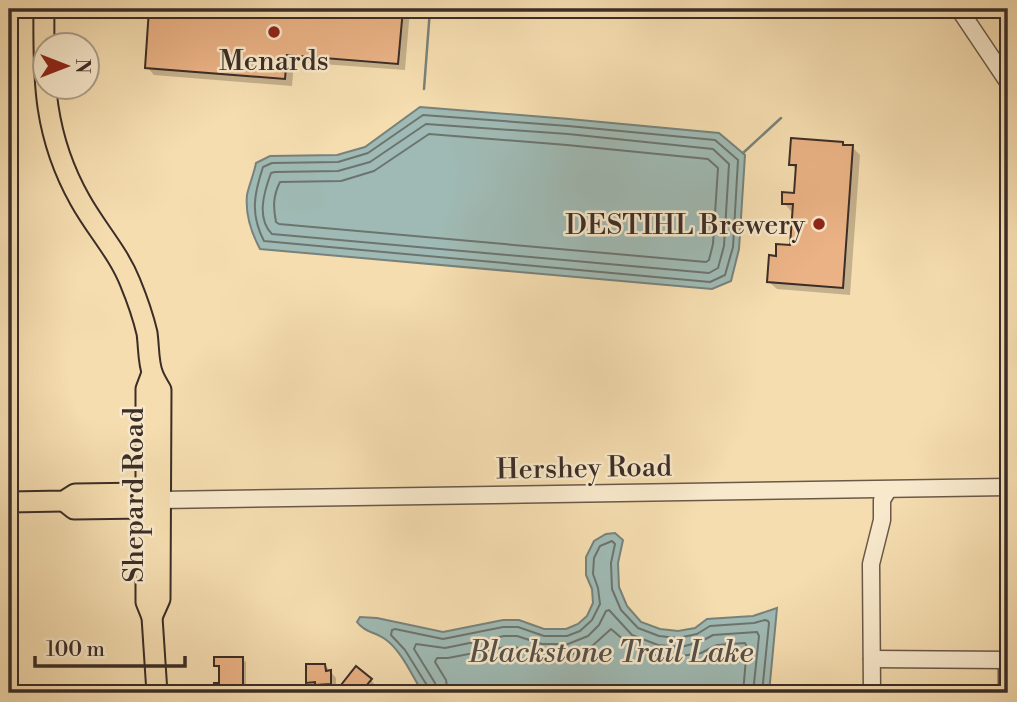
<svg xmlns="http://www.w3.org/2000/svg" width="1017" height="702" viewBox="0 0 1017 702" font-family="'Libre Bodoni',serif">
<rect width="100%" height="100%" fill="#f5ddb0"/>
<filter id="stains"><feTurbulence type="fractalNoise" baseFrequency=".00286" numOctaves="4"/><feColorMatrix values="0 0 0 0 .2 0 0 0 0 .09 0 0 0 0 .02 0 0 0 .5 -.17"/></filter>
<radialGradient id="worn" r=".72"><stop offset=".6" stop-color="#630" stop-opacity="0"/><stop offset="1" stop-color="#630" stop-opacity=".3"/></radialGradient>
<g fill="#9fbab4" stroke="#77827c" stroke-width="2">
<path d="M420 107 569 119 719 133 745 155 739 249 731 281 712 289 260 249C251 232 245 215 247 195 249 185 254 174 256 163L270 156 337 155 365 147Z"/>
<path d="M615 533 623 540 618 563 619 587 627 606 641 622 660 629 678 631 695 628 707 619 753 616 777 608 769 693H423C412 676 402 651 385 639 375 632 364 632 357 622L360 617 377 618 443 632 503 620H519L544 629H566L578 624 587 616 593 603 592 589 586 575V557L594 541 606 534Z"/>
</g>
<g fill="#0003">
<polygon points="151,9 410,9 405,70 294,62 292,86 154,75 147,67"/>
<polygon points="843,144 845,147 852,147 860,155 850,295 777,289 769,282 777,257 792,246 794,211 791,211 784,203 795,194 797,171 791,164"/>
<polygon points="242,659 246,662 246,693 216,693 216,685 220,685 219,669 216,666"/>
<polygon points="325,665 336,678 336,689 323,690 320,687 314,687 308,682"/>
<polygon points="371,680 376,686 370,693 349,693"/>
</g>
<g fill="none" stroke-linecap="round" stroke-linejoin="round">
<g stroke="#6d746e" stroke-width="2">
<path d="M423 115 568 126 715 140 738 160 733 247 725 275 710 282 264 241C250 214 254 194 263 167L272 163 338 162 368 153Z"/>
<path d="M426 124 568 134 713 149 729 164 724 246 718 268 709 273 272 234C256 218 264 192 271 173L275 172 338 171 370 162Z"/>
<path d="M429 134 567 145 708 159 718 168 713 244 709 260 706 262 279 224 276 222C273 207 273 196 280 182L341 181 374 171Z"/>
<polyline points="428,693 428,687 405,650 391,635 392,630 395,629 443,639 503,627 518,627 544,636 567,636 580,631 592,620 600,604 598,588 593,574 594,558 600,546 612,541 615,544 611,563 612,589 621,610 638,628 659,636 678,638 697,634 710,626 754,623 765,620 768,621 769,623 762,693"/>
<polyline points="437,693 435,683 414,649 416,644 445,648 504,636 517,636 542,644 568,644 588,636 599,625 606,611 609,610 632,635 658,645 681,647 700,642 713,635 757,632 759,636 753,693"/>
<polyline points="448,693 446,680 435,662 437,658 448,658 505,647 515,647 540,655 570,655 591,647 611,629 631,646 654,655 675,657 701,653 717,645 745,643 747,647 743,693"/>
</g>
<g stroke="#77827c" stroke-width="2.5">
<polyline points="424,89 430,9"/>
<polyline points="743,153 781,118"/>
</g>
</g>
<g fill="#eab285" stroke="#3b2d27" stroke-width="2">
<polygon points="149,9 403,9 398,64 287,55 285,79 145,68"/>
<polygon points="791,138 843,142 843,145 853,145 843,288 767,282 769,255 776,256 776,244 790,245 793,204 782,204 782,192 794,193 796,165 789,165"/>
<polygon points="214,657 243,657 243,693 214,693 214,683 219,683 219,666 214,666"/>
<polygon points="306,664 325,664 326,671 331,670 331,684 315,685 315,682 306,683"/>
<polygon points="356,666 372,679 360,693 352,693 341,685"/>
</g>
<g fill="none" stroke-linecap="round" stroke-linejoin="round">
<defs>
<g id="minor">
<polyline points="959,9 1008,82"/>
<polyline points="161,500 1008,487"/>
<polyline points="872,659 1008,660"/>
<polyline points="872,693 871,564 882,520 882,500 888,490"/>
<polyline points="1007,693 1007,660"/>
</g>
<g id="major">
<path d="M44 9C43 81 44 136 80 200 96 229 118 252 130 282 137 299 143 316 147 333 149 347 148 363 153 375 155 380 158 385 161 390L160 599 152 617"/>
<polyline points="152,373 146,389 146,602 152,617 157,693"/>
<polyline points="64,501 74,509 146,508 157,502"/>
<polyline points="9,502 64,501 75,494 146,493 155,498"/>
</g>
</defs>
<use href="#minor" stroke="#6a5949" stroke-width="19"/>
<use href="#major" stroke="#3b2d27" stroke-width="23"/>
<use href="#minor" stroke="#f8e9cc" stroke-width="16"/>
<use href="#major" stroke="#f5ddb0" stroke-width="19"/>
</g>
<g fill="#8f2418" stroke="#f8e9cc" stroke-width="2.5">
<circle cx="274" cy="32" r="7"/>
<circle cx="819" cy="224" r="7"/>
</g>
<g text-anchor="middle" stroke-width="5" stroke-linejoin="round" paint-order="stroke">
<g font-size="28" fill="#3b2d27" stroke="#f8e9cc">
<text x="274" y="70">Menards</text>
<text x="805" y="234" text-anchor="end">DESTIHL Brewery</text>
</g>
<g font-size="28" fill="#3b2d27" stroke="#f8e9cc">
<text transform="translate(584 467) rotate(-1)" y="10">Hershey Road</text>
<text transform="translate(133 495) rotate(-90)" y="10">Shepard Road</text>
</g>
<g font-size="30" font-style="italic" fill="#54504a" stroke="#f8e9cc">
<text x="611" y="662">Blackstone Trail Lake</text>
</g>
</g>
<rect width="1017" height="702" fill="none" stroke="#f5ddb0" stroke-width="35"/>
<rect x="10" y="10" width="996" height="681" fill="none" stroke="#3b2d27" stroke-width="3.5"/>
<rect x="18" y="18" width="982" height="667" fill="none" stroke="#3b2d27" stroke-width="2"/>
<g transform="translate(66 66) rotate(90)"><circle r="33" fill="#f8e9cc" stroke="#ac9e8a" stroke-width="2"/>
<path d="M0-5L12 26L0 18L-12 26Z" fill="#8f2418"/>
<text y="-10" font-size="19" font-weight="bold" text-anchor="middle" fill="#3b2d27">N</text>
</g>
<path d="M35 656v10h150v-10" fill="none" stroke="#3b2d27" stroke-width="3.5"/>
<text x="46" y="656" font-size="21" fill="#3b2d27" stroke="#f8e9cc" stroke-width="5" paint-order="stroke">100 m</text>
<rect width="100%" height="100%" filter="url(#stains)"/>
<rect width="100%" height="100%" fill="url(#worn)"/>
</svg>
